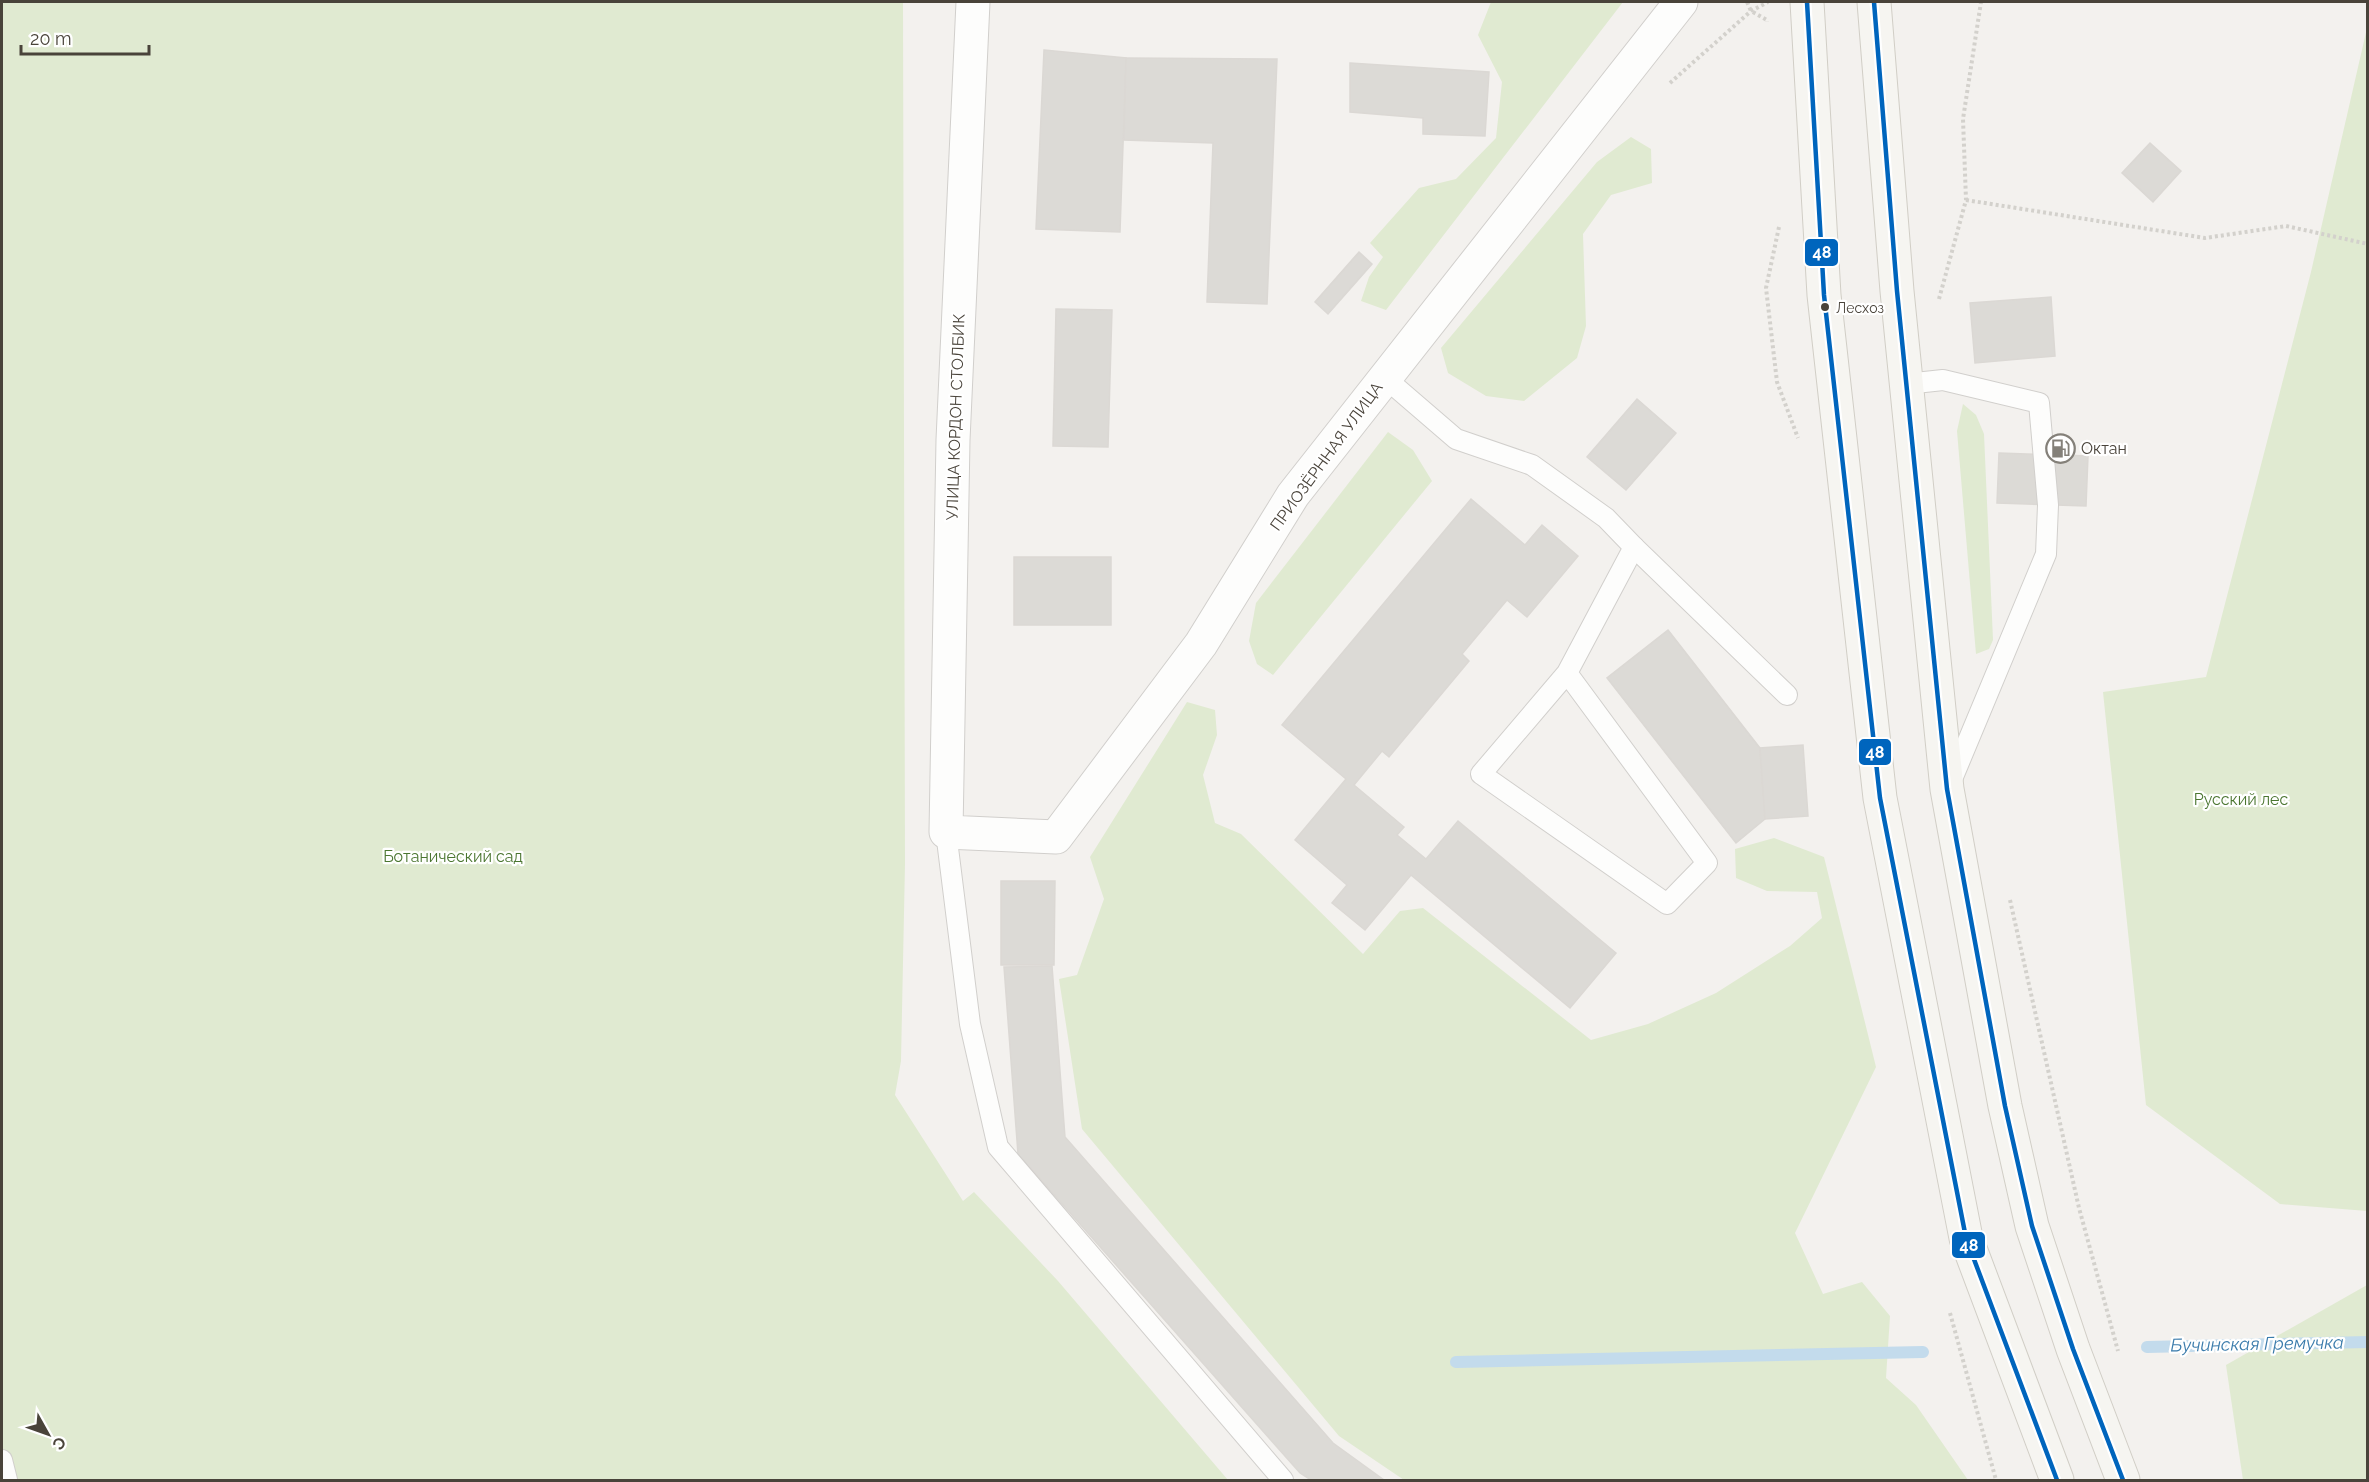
<svg xmlns="http://www.w3.org/2000/svg" width="2369" height="1482" viewBox="0 0 2369 1482" font-family="Raleway,sans-serif">
<rect width="100%" height="100%" fill="#f3f1ee"/>
<g fill="#e0ead1">
<polygon points="2,2 903,2 905,864 901,1061 895,1095 963,1201 974,1192 1058,1281 1228,1480 2,1480"/>
<polygon points="1491,2 1623,2 1386,310 1361,301 1369,277 1383,257 1370,243 1419,188 1456,179 1496,138 1502,82 1478,35"/>
<polygon points="2367,28 2368,1211 2367,1211 2280,1204 2146,1105 2103,692 2206,677 2311,272"/>
<polygon points="1631,137 1651,149 1652,183 1611,195 1583,234 1586,326 1577,358 1524,401 1486,396 1448,373 1441,348 1597,162"/>
<polygon points="1963,404 1976,415 1984,434 1993,640 1989,649 1976,654 1957,431"/>
<polygon points="1388,432 1413,450 1432,481 1273,675 1257,664 1249,641 1256,603"/>
<polygon points="1187,702 1215,710 1217,735 1203,775 1215,823 1241,834 1363,954 1400,911 1423,908 1591,1040 1648,1024 1716,993 1790,946 1822,918 1817,892 1767,891 1736,878 1735,849 1774,838 1824,857 1876,1067 1795,1233 1823,1294 1862,1282 1890,1316 1886,1378 1916,1405 1968,1480 1404,1480 1339,1436 1082,1129 1059,979 1077,975 1104,899 1090,857"/>
<polygon points="2367,1285 2367,1480 2243,1480 2226,1365"/>
</g>
<g fill="none" stroke-linecap="round" stroke-linejoin="round">
<g stroke="#c3dbec" stroke-width="12">
<polyline points="2147,1347 2368,1342"/>
<polyline points="1456,1362 1923,1352"/>
</g>
</g>
<g fill="#dcdad6" stroke="#dbd8d4" stroke-width="1.5">
<polygon points="1044,50 1126,58 1120,232 1036,229"/>
<polygon points="1126,58 1277,59 1267,304 1207,302 1213,143 1124,140"/>
<polygon points="1350,63 1489,72 1485,136 1423,134 1423,118 1350,112"/>
<polygon points="2150,143 2181,171 2153,202 2122,173"/>
<polygon points="1359,252 1372,264 1328,314 1315,302"/>
<polygon points="2051,297 2055,356 1975,363 1970,303"/>
<polygon points="1056,309 1112,310 1108,447 1053,446"/>
<polygon points="1637,399 1676,433 1626,490 1587,457"/>
<polygon points="1999,453 2088,456 2086,506 1997,503"/>
<polygon points="1471,499 1525,545 1542,525 1578,556 1527,617 1507,600 1462,654 1469,661 1389,757 1382,751 1354,785 1404,827 1397,835 1426,859 1458,821 1616,953 1570,1008 1411,875 1365,930 1332,903 1347,885 1295,840 1346,779 1282,725"/>
<rect x="1014" y="557" width="97" height="68"/>
<polygon points="1668,630 1760,748 1765,819 1736,843 1607,678"/>
<polygon points="1803,745 1808,816 1765,819 1760,748"/>
<polygon points="1001,881 1055,881 1054,965 1001,965"/>
<polygon points="1052,966 1065,1137 1333,1443 1384,1480 1311,1480 1300,1473 1018,1154 1004,967"/>
</g>
<g fill="none" stroke-linecap="round" stroke-linejoin="round">
<defs>
<g id="service">
<polyline points="1384,377 1456,439 1532,465 1606,518 1634,547 1567,673 1481,774 1667,904 1707,863 1567,673"/>
<polyline points="1906,384 1943,380 2039,403 2048,505 2046,554 1950,784"/>
<polyline points="1634,547 1787,695"/>
<polyline points="946,832 970,1024 998,1147 1283,1480"/>
<polyline points="2,1460 7,1480"/>
</g>
<polyline id="minor" points="973,2 953,440 946,832 1056,837 1201,644 1293,495 1681,2"/>
<g id="secondary">
<polyline points="1807,2 1824,295 1880,798 1966,1238 2057,1480"/>
<polyline points="1874,2 1897,291 1947,789 2005,1106 2032,1226 2073,1349 2123,1480"/>
</g>
</defs>
<use href="#service" stroke="#d1cfcc" stroke-width="22"/>
<use href="#minor" stroke="#d1cfcc" stroke-width="35"/>
<use href="#secondary" stroke="#d1cec6" stroke-width="35"/>
<g stroke="#d3d1cc" stroke-width="4" stroke-dasharray="3 3" stroke-linecap="butt">
<polyline points="1747,2 1751,11 1767,20 1767,22"/>
<polyline points="1670,83 1751,11 1768,2"/>
<polyline points="1966,200 2205,238 2286,226 2368,244"/>
<polyline points="1779,227 1766,288 1777,382 1798,438"/>
<polyline points="1939,299 1966,200 1963,119 1981,2"/>
<polyline points="2010,900 2079,1208 2118,1351"/>
<polyline points="1950,1313 1996,1480"/>
</g>
<use href="#service" stroke="#fdfdfc" stroke-width="20"/>
<use href="#minor" stroke="#fdfdfc" stroke-width="33"/>
<use href="#secondary" stroke="#f6f5f1" stroke-width="33"/>
<defs>
<g id="bus-1">
<polyline points="1807,2 1824,295 1880,798 1966,1238 2057,1480"/>
<polyline points="1874,2 1897,291 1947,789 2005,1106 2032,1226 2073,1349 2123,1480"/>
</g>
</defs>
<use href="#bus-1" stroke="#fff" stroke-width="9"/>
<use href="#bus-1" stroke="#0065bd" stroke-width="4.5"/>
</g>
<defs>
<symbol id="fuel-ring" viewBox="-11 -11 22 22"><circle r="9.5" fill="#fff" stroke="#848079" stroke-width="1.5"/><path d="M-5.5-6h7V0h2V4h1.3V-2.5L3-4.5l.8-.8L6-3V5H2.5V1h-1V6h-7ZM-4.2-4.7v3.2H.2V-4.7Z" fill="#848079"/></symbol>
</defs>
<g fill-rule="evenodd">
<use href="#fuel-ring" x="2044" y="432" width="33" height="33"/>
</g>
<circle fill="#49433a" stroke="#fff" stroke-width="2" cx="1825" cy="307" r="5"/>
<g text-anchor="middle" stroke-width="4.5" stroke-linejoin="round" paint-order="stroke">
<g font-size="14" fill="#49433a" stroke="#fff" text-anchor="start">
<text x="1836" y="313">Лесхоз</text>
</g>
<g font-size="16" fill="#49433a" stroke="#fff">
<text transform="translate(955 417) rotate(-88)" y="6">УЛИЦА КОРДОН СТОЛБИК</text>
<text transform="translate(1326 456) rotate(-54)" y="6">ПРИОЗЁРННАЯ УЛИЦА</text>
</g>
<g font-size="16" fill="#49433a" stroke="#fff" text-anchor="start">
<text x="2081" y="454">Октан</text>
</g>
<g font-size="16" fill="#4b7631" stroke="#fff">
<text x="2241" y="805">Русский лес</text>
<text x="453" y="862">Ботанический сад</text>
</g>
<g font-size="18" font-style="italic" fill="#3b7cac" stroke="#fff">
<text transform="translate(2257 1344) rotate(-1)" y="6">Бучинская Гремучка</text>
</g>
</g>
<g stroke="#fff" stroke-width="2">
<rect x="1804" y="238" width="35" height="29" rx="6" fill="#0065bd"/>
<rect x="1858" y="738" width="34" height="28" rx="6" fill="#0065bd"/>
<rect x="1951" y="1231" width="35" height="28" rx="6" fill="#0065bd"/>
</g>
<g font-size="16" text-anchor="middle" font-weight="bold" fill="#fff">
<text x="1822" y="258">48</text>
<text x="1875" y="758">48</text>
<text x="1969" y="1251">48</text>
</g>
<rect width="2369" height="1482" fill="none" stroke="#49433a" stroke-width="6"/>
<g transform="translate(48 1434) rotate(130)" stroke="#ffffff" stroke-width="4.5" paint-order="stroke">
<path d="M0-4.5L10 22L0 15L-10 22Z" fill="#49433a"/>
<text y="-9" font-size="16" font-weight="bold" text-anchor="middle" fill="#49433a">С</text>
</g>
<path d="M21 45v9h128v-9" fill="none" stroke="#49433a" stroke-width="3"/>
<text x="30" y="45" font-size="18" fill="#49433a" stroke="#ffffff" stroke-width="4.5" paint-order="stroke">20 m</text>
</svg>
